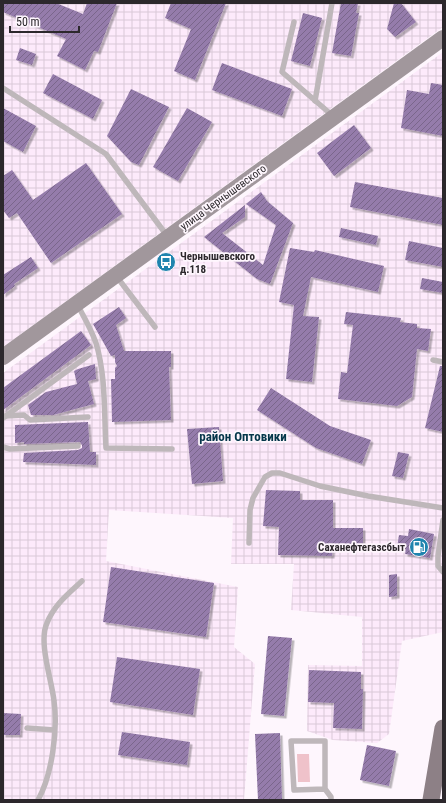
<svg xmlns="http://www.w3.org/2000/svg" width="446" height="803" viewBox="0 0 446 803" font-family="'Roboto Condensed',sans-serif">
<defs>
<pattern id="industrial-grid" width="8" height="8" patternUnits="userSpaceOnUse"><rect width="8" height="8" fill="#fdeafb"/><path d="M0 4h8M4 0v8" fill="none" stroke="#d9c9d7"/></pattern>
<pattern id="building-hatch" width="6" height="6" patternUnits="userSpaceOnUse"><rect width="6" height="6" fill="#957cab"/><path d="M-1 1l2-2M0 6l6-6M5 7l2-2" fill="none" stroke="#7a668b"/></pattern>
<filter id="shadow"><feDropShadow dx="2.5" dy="2.5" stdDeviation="0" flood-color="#0004"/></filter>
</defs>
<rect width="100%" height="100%" fill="#fef6fd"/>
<g fill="url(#industrial-grid)">
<polygon points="3,3 443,3 443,27 3,347"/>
<polygon points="443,52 443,632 402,641 389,734 377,743 333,740 307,731 308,665 362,666 362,617 291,610 294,564 231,564 233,518 109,510 106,561 238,587 234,647 255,664 244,800 3,800 3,373"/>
</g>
<polygon fill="#efc2ca" points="297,754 309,754 310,782 298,782"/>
<g fill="url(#building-hatch)" filter="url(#shadow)">
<polygon points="3,3 56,3 83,14 87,3 117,3 98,52 94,51 85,70 57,56 66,39 3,12"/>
<polygon points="171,3 226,3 195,80 174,71 191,29 165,18"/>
<polygon points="341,3 358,3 356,13 359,13 351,56 332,53"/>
<polygon points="394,3 401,3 416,22 395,37 387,29"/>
<polygon points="303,13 322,18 310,66 291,61"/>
<polygon points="20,48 36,54 32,65 16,60"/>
<polygon points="222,63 292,89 282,116 212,90"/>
<polygon points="53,74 102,100 93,119 43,93"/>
<polygon points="431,83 443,85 443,136 401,128 407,90 429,94"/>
<polygon points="131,89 169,107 139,165 131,162 107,136"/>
<polygon points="3,108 36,126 23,152 3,141"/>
<polygon points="187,108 212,122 178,181 153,167"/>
<polygon points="354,125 371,148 334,176 317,153"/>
<polygon points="86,163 122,214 51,263 17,213 9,218 3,210 3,176 12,170 33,200"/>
<polygon points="355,182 443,198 443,225 350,207"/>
<polygon points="261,192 267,201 293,223 270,284 257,279 204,237 245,205 245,217 222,233 263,265 276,225 246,204"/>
<polygon points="341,228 378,236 376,245 339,237"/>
<polygon points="409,241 443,248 443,267 405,260"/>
<polygon points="290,248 314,252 315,250 384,266 378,292 311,277 303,316 319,317 312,382 286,379 294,305 279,302"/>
<polygon points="31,257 38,268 14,284 15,286 3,295 3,275"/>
<polygon points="422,278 443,282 443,293 420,289"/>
<polygon points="119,307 126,318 116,325 124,351 171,351 171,367 169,367 171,420 112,422 111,379 115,379 115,368 117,366 115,362 115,355 111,356 93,324"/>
<polygon points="346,312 401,318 400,322 417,324 417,328 431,329 428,351 417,349 412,397 397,406 338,399 341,372 347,373 353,325 344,324"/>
<polygon points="81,331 91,345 3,410 3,388"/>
<polygon points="95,364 96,379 88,381 94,404 53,415 31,415 28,405 46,392 77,384 74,371 78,369"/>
<polygon points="440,366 443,366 443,432 425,428"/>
<polygon points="271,388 330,426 371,440 362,464 316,448 257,410"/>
<polygon points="88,422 90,452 96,452 96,465 23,462 24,453 78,450 82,448 82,445 80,442 78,442 24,444 24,442 15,443 15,425"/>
<polygon points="219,427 223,481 192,484 187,429"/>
<polygon points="398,452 409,454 403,478 392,476"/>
<polygon points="266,490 300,491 300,500 333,500 333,528 363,528 363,544 333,546 332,556 278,555 279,527 263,526"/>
<polygon points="409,529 434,534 430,558 405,554 406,549 397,547 399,535 408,536"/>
<polygon points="111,567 214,583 206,637 103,622"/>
<polygon points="397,574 397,596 389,597 389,575"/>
<polygon points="268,636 292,638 284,716 261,714"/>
<polygon points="117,657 200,669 193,715 110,702"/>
<polygon points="309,670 361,672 361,689 363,689 362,729 333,728 334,703 308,702"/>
<polygon points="3,713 21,714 20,735 3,735"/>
<polygon points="122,732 190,742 187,765 118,755"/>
<polygon points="280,733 282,800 258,800 255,734"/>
<polygon points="367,745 396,751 389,786 360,780"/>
</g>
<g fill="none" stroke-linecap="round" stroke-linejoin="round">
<g stroke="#beb7ba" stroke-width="5.5">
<polyline points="294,22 282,72 333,116"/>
<polyline points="3,88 106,154 168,237"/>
<polyline points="315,101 332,3"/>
<polyline points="117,277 155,327"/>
<path d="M77 304C84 317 91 329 96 343 106 376 104 414 106 448L172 449"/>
<polyline points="433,360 443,362"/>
<polyline points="6,416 24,415 30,420 88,417"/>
<polyline points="3,418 89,355"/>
<polyline points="3,447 10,449 78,446"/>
<polyline points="443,520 438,556 438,566 443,572"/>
<polyline points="249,543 250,510 253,498 265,477 272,473 280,473 320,486 368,496 443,508"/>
<polyline points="27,728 54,730"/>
<polyline points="325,789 294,790 291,741 325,741 325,789 331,797 331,800"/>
<path d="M38 800C52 775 58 730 54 701 52 681 38 642 47 623 54 605 68 594 82 581"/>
</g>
<polyline stroke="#a1979c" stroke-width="16" points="3,357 443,38"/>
<polyline stroke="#8d8086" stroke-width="17" points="431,800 443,728"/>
</g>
<defs>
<symbol id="bus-disc" viewBox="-11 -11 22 22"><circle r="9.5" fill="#1f84ae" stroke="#fef6fd"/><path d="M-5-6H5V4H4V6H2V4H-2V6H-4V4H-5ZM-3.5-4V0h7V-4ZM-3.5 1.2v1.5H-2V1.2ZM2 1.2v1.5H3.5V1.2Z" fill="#fff"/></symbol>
<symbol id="fuel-disc" viewBox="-11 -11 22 22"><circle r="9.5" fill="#1f84ae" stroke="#fef6fd"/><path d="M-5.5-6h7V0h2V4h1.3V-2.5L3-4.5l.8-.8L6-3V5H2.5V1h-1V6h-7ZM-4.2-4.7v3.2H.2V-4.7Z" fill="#fff"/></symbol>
</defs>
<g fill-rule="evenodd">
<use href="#bus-disc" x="155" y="251" width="22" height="22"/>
<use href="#fuel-disc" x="408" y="536" width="22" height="22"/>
</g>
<g text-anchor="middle" stroke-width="3.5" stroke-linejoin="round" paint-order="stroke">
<g font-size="11" fill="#2c282c" stroke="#fef6fd">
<text transform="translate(223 197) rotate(-36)" y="4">улица Чернышевского</text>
</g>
<g font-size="11" font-weight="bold" fill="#2c282c" stroke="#fef6fd" text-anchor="start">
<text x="180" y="260">Чернышевского<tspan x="180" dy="13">д.118</tspan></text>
<text x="405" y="551" text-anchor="end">Саханефтегазсбыт</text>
</g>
<g font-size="13" font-weight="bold" fill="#05364a" stroke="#fef6fd">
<text x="243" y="441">район Оптовики</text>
</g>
</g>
<rect width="446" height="803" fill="none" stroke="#2c282c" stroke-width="8"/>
<path d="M10 26v6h69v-6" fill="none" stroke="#2c282c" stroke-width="2"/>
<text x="16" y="26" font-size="12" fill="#2c282c" stroke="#fef6fd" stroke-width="3" paint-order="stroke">50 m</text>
</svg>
